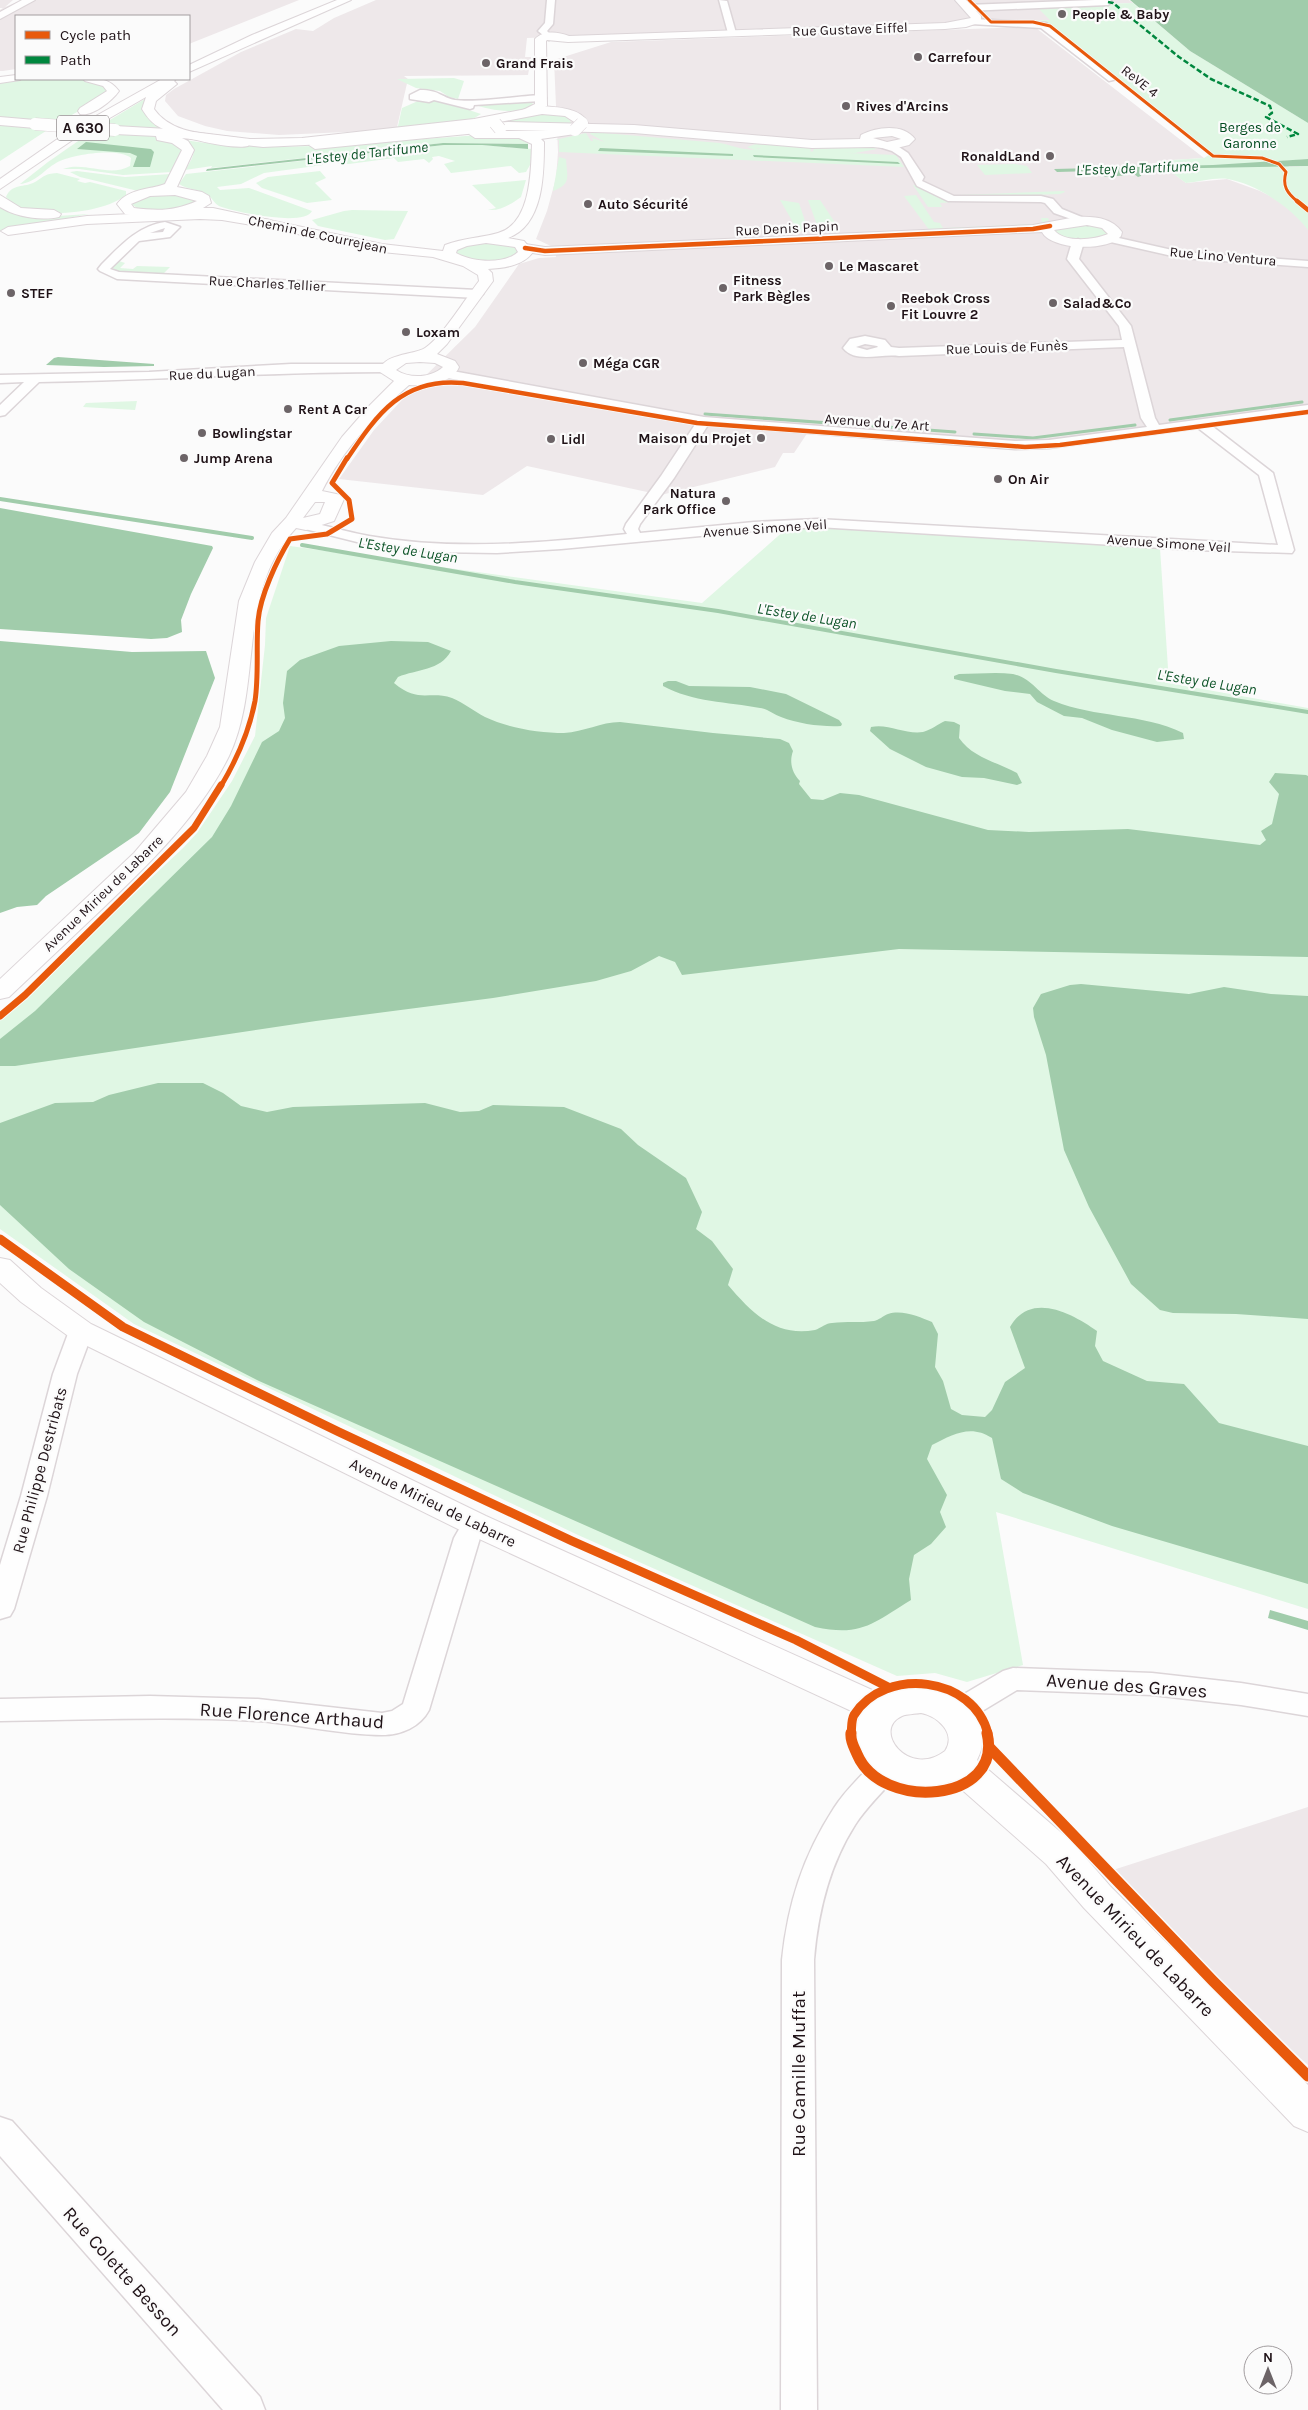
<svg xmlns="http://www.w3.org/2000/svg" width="1308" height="2410" viewBox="0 0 1308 2410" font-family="Karla,sans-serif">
<rect width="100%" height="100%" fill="#fbfbfb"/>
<g fill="#eee8ea">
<polygon points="0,0 13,0 5,7 22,0 299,0 189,44 189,16 16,16 16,69 3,71 0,71 0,10 3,8 0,8"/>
<polygon points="376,0 1129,0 1133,3 1037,6 1051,20 527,38 525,57 531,57 528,75 404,76 408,79 397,127 391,130 279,135 227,131 205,126 178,116 165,101 166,95 174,89 241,52 296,29 313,31 334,18"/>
<polygon points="1026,27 1036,28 1204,158 1157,161 1186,183 1227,179 1260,191 1274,198 1297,215 1308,229 1308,412 1032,449 808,432 794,453 783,453 775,467 661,495 527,466 483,495 339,479 374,430 414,387 475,327 519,264 539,258 556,257 555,248 536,239 547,211 556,178 558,152 554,60 611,42"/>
<polygon points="1308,1807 1308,2065 1247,2011 1113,1870"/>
</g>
<g fill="#e0f7e4">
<path d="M1133 3 1190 51 1308 123V159L1284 161 1289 167 1308 166V230C1291 207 1256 184 1228 179 1215 177 1198 182 1186 183L1156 161 1204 158 1212 153 1051 25 1027 21 1050 20 1036 6Z"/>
<polygon points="454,78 464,81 458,99 449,97 440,91 416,88 397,79"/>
<path d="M30 79C51 79 93 74 108 90L101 98 58 123 0 119V81Z"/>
<polygon points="158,91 146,111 181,132 100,126"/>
<polygon points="418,101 442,101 481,114 471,120 396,128 398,126 402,108"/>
<path d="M533 101 532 106C512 115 491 110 471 104Z"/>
<polygon points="544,114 568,117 571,123 520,122 507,124 508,121 505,121"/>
<polygon points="0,123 52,127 0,161"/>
<path d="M94 130C123 133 158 131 182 149L172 172 123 175 79 169H63C85 161 109 178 130 166L131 158C117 147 70 155 56 163 44 170 35 183 20 184L48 162Z"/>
<path d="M592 132 720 143C734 146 739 149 755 150L747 147 756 144H856L891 148 869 146 877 149 855 153 813 152 814 147H812L810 152 758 149 763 147 756 149 896 155 904 167 559 152V140H555L586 133 591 141H593L592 138 605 142 590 134Z"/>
<path d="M480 135 519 137 529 142 528 144 443 143 211 168 212 166 185 170C193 158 200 147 184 140 282 155 381 141 480 135Z"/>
<path d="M444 145H482L532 149 530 165 526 172 519 173 511 166 451 173 444 164 455 161 439 156 432 157 433 159 429 163 424 159 398 162 394 158 349 164 323 162V165L264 173 241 184 217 187 220 190 249 188 312 211C305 227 234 212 219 206 214 203 212 198 208 195 200 189 188 190 179 184L186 174Z"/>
<path d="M559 157 566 159C567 177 572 184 553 191Z"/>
<polygon points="1015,164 1027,166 1032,173 985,175 977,165"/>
<polygon points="77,171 125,177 171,174 164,186 138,191 80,177 70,172"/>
<polygon points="320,171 326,178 315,183 332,200 307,203 262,188 256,183 268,177"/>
<path d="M57 173 80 179 77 181 85 183 90 182 126 191V195C104 214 25 223 6 197 12 183 24 188 35 182 45 176 44 174 57 173Z"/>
<path d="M526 180 521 197C511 204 501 211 488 210L496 208 472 185Z"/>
<polygon points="913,185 926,187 953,202 940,203 942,207 928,207"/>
<polygon points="1064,191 1065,192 1060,194 978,197 959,195"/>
<polygon points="177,193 198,201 183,210 140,210 131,204 133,201 147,195"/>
<polygon points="916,195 934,222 940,223 943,228 1036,224 1042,222 1041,218 1048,218 1049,220 1040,225 930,231 904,196"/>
<polygon points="780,200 799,203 807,227 805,230 798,231"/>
<polygon points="808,200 820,200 836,224 817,225"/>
<polygon points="0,204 57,216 89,214 0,231"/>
<polygon points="344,211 352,210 408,211 394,239 385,240 318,226 312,220"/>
<polygon points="1082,223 1104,227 1110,235 1081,241 1058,237 1053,229"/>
<path d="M486 242 513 246 518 252C498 266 475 263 455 253L460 247Z"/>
<polygon points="119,261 125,263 120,268 133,269 137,266 170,267 163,274 119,272 112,268"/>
<polygon points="137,401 135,410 83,407 86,403"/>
<polygon points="834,527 1160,548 1169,683 1308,708 1308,1609 996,1512 1023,1665 967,1682 935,1673 897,1676 578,1535 134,1324 0,1229 0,1020 183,848 197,833 232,781 255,736 265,645 266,618 290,546 702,603 786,529"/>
</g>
<g fill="#a1ccab">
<polygon points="1130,0 1308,0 1308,123 1190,51"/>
<polygon points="86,142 151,149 154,152 150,167 133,167 137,156 130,153 77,149"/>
<polygon points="443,143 528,144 528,149 482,145 444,145 206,171 207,169"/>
<polygon points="600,148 733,154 733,156 598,151"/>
<polygon points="753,155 898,162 900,164 754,157"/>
<polygon points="1308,159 1308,166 1147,169 1143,171 1141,176 1138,177 1134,174 1134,170 1125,170 1129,175 1106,177 1093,171 1057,172 1054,169 1213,165"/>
<polygon points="58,357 154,364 154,366 104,367 46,365 54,358"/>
<polygon points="0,508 212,546 213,548 191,594 181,620 182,632 167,638 151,639 0,629"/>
<polygon points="0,641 132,652 206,651 215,678 170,792 139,833 46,896 37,905 17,907 0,913"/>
<path d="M391 641 428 642 451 651C440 671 417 669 398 677L394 683C419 704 429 690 452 698 464 703 474 711 485 717 508 728 539 733 564 733 584 732 601 722 620 722L713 733 780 739 789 743 793 751C789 762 792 773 800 781L799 784 811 799 823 800 840 793 859 795 988 830 1029 832 1128 829 1260 845 1266 840 1261 831 1272 824 1279 794 1269 782 1275 773 1306 775 1308 776V957L899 949 682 975 675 962 659 956 631 971 596 981 493 998 316 1021 15 1066H0V1039L35 1011 212 837 231 806 262 742 279 731 285 718 283 703 287 671 300 660 339 646Z"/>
<path d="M959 674C977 674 996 672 1013 674 1032 678 1038 694 1054 701 1095 718 1142 713 1183 733L1184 739 1157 742 1112 730 1082 718 1064 716 1037 702 1030 694 1005 691 954 679V676Z"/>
<path d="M668 681H676L689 686 750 687 786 694 839 720 842 724 841 726C822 727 799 724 781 717 774 715 768 709 760 708 728 702 692 702 663 686V683Z"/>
<path d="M945 721 954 722 960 725 959 738C973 758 997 762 1017 773L1022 783 1017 785 984 778 962 777 926 767 890 749 870 731 871 727C888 723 906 735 923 732 931 730 938 724 945 721Z"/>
<polygon points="1081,984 1189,994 1224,987 1271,994 1308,996 1308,1319 1236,1314 1173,1313 1160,1310 1131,1284 1089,1207 1064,1150 1046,1055 1034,1017 1033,1008 1041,994 1070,985"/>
<path d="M158 1083H203L223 1093 241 1106 267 1112 293 1107 425 1103 460 1112 479 1111 493 1105 564 1107 621 1129 638 1145 686 1178 702 1212 696 1229 712 1241 733 1269 728 1285C752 1313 775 1337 815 1330 821 1328 826 1323 832 1323 846 1321 860 1323 874 1321 879 1320 883 1316 888 1314 902 1309 920 1317 932 1322L938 1334 935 1367 943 1381 951 1409 962 1415 985 1417 992 1410 1005 1382 1025 1368 1010 1327C1030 1291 1072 1313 1097 1331L1095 1346 1103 1361 1147 1381 1184 1384 1219 1423 1308 1446V1584L1112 1526 1023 1493 1001 1479 992 1438C971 1424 953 1434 932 1445L927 1459 947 1495 940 1512 946 1527 931 1544 914 1555 909 1579 911 1600C873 1623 862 1637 815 1627L259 1381 144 1322 69 1269 0 1205V1123L55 1103 93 1102 109 1095Z"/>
<polygon points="1270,1610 1308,1621 1308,1630 1268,1618"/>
</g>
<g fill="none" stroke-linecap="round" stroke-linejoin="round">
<g stroke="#a1ccab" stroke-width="3">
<polyline points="705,414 857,425"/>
<polyline points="1170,420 1302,402"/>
<polyline points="873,426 955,432"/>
<polyline points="974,434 1033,438 1135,425"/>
</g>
<g stroke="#a1ccab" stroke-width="4">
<polyline points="0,499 252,538"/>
<polyline points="302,545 515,582 718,611 1056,671 1308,712"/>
</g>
<defs>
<g id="minor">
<polygon points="547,0 555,0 553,24 547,31 553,37 549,40 538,31 545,23"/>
<polygon points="719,0 727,1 736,33 735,35 728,33"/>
<polygon points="1095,0 1110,0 1112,2 1108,5 967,11 963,8 967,5"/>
<polygon points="974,19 1046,23 1117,79 1109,81 1041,28 971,24 971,20"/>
<path d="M420 90C440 90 440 97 455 100 476 103 518 96 541 95L546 98 541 101 474 105 473 108 470 109 434 100 429 102 410 99V95Z"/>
<polygon points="880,141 899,147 908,153 924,177 922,181 954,196 1041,196 1053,199 1062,209 1094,222 1088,225 1054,213 1045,203 1041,202 948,201 917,186 901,157 892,151 876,146 876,142"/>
<path d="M165 222 180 227 170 237 139 241 110 269 119 272 477 290 483 294 477 298 117 279 100 271 98 269 102 264C121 245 138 226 165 222ZM165 228 163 232 150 233Z"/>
<polygon points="1110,236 1181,252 1308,261 1308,267 1181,258 1106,241 1104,239"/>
<path d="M1078 239 1084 242 1079 259 1131 326 1155 418 1159 425 1308 405V413L1212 426 1273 473 1294 550 1292 553 1194 550 818 527 754 531 561 549 497 553 433 552 369 545 301 528 299 525 306 521C327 526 348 532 369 536 454 551 542 543 627 534L624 529 626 524 661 476 696 423 442 377 441 374 447 370 704 417 1015 441 1049 440 1147 427 1141 418 1124 347 899 356C881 353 856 364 843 348L850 339 865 336 885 340 891 347 899 348 1122 340 1119 326 1067 259 1072 242ZM865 344 877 346 878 347 867 350 856 347ZM708 425 1015 449 1049 448 1198 428 1259 475 1278 545 818 519 754 522 640 533 638 529 640 524 674 478Z"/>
<path d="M291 364H388L394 368 388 372C272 372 156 380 39 382L5 415 0 416V405L24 382 0 383V375L149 372Z"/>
<polygon points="81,1323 89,1325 93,1331 77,1374 47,1496 14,1609 10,1616 0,1619 0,1565 21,1496 53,1374 69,1331 73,1325"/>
<path d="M475 1514 484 1517 488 1524 480 1538 429 1710C420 1727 401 1735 382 1735 341 1735 298 1724 258 1721 172 1716 86 1720 0 1721V1699L150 1696 258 1699 382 1713 392 1711 403 1704 454 1538 466 1517Z"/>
<polygon points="1013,1668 1152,1673 1241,1683 1308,1694 1308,1716 1241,1705 1152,1695 1017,1690 964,1722 954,1725 944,1722 940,1714 944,1706 1003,1671"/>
<path d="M890 1752 900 1756 904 1764 900 1772C886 1789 867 1806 855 1825 829 1866 818 1912 814 1960L817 2410H781L782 1960C788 1903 803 1856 834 1808 846 1789 865 1772 880 1756Z"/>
<polygon points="0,2117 12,2121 260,2397 265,2410 223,2410 0,2156"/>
</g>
<g id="tertiary">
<polygon points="22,0 35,0 0,19 0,12"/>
<path d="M955 0H966L981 16V22L966 27 945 29 568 42 547 40 546 41 547 106 525 116 519 112 535 104V39C544 30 558 32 569 36L945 23 971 18Z"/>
<path d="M508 122 634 125 812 140 860 139 861 135C876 127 903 123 915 139L909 145 893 149 873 147 812 148 634 133 508 130 315 149 309 145 315 141 424 128ZM892 136 901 139 887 142 873 138Z"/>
<path d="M1076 217C1093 216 1111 217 1122 232L1121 236C1108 252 1051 250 1042 232L545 255 520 251 518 248 525 244 545 247 1033 225ZM1087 225 1102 228 1108 234C1094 240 1064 243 1054 230Z"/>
<path d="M0 1258 10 1260 41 1288 91 1324 486 1516 881 1694C893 1691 911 1684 923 1686 959 1690 997 1722 977 1760L1072 1842 1110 1886 1308 2085V2132L1294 2126 1084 1908 1046 1864 952 1781C944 1784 935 1789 926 1789 887 1791 844 1756 860 1715L464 1532 71 1338 21 1302 0 1283ZM921 1713C937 1716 957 1733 945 1751 909 1779 871 1730 902 1716 907 1714 915 1714 921 1713Z"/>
</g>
<g id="secondary">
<path d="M542 106C556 107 582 108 588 123L582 127 565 116 542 114 474 127 326 144 263 147 182 138 188 141 194 150 177 187 202 192 209 196 211 203 203 208H213L382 244 443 251 445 245C463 238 480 238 498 233 531 224 531 171 532 144L519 138H475L469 134 471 131H543L575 126 581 130 575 134 541 139 544 142C544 173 544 225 508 238L524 241 533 252C523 266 504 268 488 269L492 273 493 281 447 344 437 354 455 361 459 367C452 384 425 386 409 385 376 414 342 451 322 491L341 495 344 499 334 521 306 530 296 528C235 594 264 682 229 756 200 815 149 864 102 909 71 938 40 968 9 997L0 999V979L134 853 186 792 207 756 220 727 239 601 255 562 272 533 286 518 342 437 370 405 394 381 380 372C380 354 414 355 425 348 443 336 465 299 479 281L478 275 463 266 433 257 382 252 213 216 149 218 125 214 117 204C129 188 149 190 165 184L182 150 172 143 157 140 156 136 115 134 109 130 115 126 168 129 250 139 302 138 474 119ZM175 195 197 201C175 211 158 211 134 208L131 204 150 196ZM486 243 515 247 518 252C504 265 472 262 456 253L457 250 467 246ZM420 362 435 363 443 367C431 378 410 379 396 370L406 363ZM315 502H325L320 514 303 518Z"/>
<polygon points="0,117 35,120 41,124 35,128 0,125"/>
</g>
<g id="motorway">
<polygon points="337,0 351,0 189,72 189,65 252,35"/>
<polygon points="16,75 16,79 21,79 20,80 0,83 0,77"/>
<path d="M83 79C98 78 109 78 119 91 112 101 92 117 80 114L78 111 80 108 107 91 103 86 85 81Z"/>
<path d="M162 79H176L174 81 177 84 156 101 154 109C174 138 218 133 248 140L250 143 248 146C232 150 177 137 161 128 152 124 147 117 142 109L146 97 77 137 0 189V179L69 131Z"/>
<path d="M0 195 21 208 54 210 61 214 59 217C41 221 16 217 0 207Z"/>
<polygon points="200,211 222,212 270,220 277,224 270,228 222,220 200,219 87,224 8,235 1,231 8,227 87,216"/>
</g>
</defs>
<use href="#minor" stroke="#dcd5d8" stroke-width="3"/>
<use href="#tertiary" stroke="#dcd5d8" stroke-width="2"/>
<use href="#secondary" stroke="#dcd5d8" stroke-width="2"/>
<use href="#motorway" stroke="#dcd5d8" stroke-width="2"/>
<use href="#minor" fill="#fefefe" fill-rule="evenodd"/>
<use href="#tertiary" fill="#fefefe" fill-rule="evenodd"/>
<use href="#secondary" fill="#fefefe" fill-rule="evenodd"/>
<use href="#motorway" fill="#fefefe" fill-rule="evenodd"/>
<defs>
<g id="secondary-bridge">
<polyline points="495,123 500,129"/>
<polyline points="35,124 115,130"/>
<polyline points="575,130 582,123"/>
</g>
</defs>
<use href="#secondary-bridge" stroke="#dcd5d8" stroke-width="13" stroke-linecap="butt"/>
<use href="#secondary-bridge" stroke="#fefefe" stroke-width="12"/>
<polyline stroke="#00873e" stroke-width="2.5" stroke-dasharray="5.5 2.5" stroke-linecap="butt" points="1108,2 1113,3 1179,57 1211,79 1270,106 1272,113 1266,117 1298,134 1287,137"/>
<defs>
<path id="cycleway-far5" d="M969 0 991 22H1033L1050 26 1213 156 1262 158 1279 164 1286 172C1282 186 1287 193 1298 202"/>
<g id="cycleway-far4">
<polyline points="1297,201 1308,210"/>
<polyline points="525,248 545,251 1033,229 1050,226"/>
<path d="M347 459C377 414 403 377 463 383L697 423 1025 447 1060 445 1308 412"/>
</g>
<path id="cycleway-far3" d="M221 786C237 759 249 733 255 701 259 675 256 647 258 621 260 596 277 560 290 539L327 534 352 519 349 500 332 483 347 458"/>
<polyline id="cycleway-far2" points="0,1016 25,995 194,828 221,785"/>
<g id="cycleway-far1">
<polyline points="0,1239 123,1327 339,1432 572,1541 796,1640 888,1687"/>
<path d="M851 1734C852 1728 851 1720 854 1715 885 1666 974 1676 988 1734"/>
</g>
<g id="cycleway">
<path d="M851 1733C850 1741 854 1747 857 1754 881 1812 1004 1803 987 1733"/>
<polyline points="990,1748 1213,1981 1308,2076"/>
</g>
</defs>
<use href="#cycleway-far5" stroke="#fbfbfb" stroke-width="4.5"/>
<use href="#cycleway-far4" stroke="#fbfbfb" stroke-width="6"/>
<use href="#cycleway-far3" stroke="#fbfbfb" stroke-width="7"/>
<use href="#cycleway-far2" stroke="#fbfbfb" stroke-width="9"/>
<use href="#cycleway-far1" stroke="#fbfbfb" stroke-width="12"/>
<use href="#cycleway" stroke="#fbfbfb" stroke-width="14"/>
<use href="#cycleway-far5" stroke="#e8590c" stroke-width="3"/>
<use href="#cycleway-far4" stroke="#e8590c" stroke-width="4.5"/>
<use href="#cycleway-far3" stroke="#e8590c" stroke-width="5"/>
<use href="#cycleway-far2" stroke="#e8590c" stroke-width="7"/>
<use href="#cycleway-far1" stroke="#e8590c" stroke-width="9"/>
<use href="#cycleway" stroke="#e8590c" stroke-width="11"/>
</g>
<g fill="#6c6467" stroke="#fbfbfb" stroke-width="2">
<circle cx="1062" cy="14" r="5"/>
<circle cx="918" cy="57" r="5"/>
<circle cx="486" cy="63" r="5"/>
<circle cx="846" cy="106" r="5"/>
<circle cx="1050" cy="156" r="5"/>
<circle cx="588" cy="204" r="5"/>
<circle cx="829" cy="266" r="5"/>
<circle cx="723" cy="288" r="5"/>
<circle cx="11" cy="293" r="5"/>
<circle cx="1053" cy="303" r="5"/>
<circle cx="891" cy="306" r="5"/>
<circle cx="406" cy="332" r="5"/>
<circle cx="583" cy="363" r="5"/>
<circle cx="288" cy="409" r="5"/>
<circle cx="202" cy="433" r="5"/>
<circle cx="761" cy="438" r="5"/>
<circle cx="551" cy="439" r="5"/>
<circle cx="184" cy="458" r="5"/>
<circle cx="998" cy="479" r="5"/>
<circle cx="726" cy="501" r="5"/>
</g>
<g text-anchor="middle" stroke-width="4.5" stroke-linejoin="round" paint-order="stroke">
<g font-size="14" font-weight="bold" fill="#1f1217" stroke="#fbfbfb" text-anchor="start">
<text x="1072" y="19">People &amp; Baby</text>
<text x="928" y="62">Carrefour</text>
<text x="496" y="68">Grand Frais</text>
<text x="856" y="111">Rives d'Arcins</text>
<text x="1040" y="161" text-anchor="end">RonaldLand</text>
<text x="598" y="209">Auto Sécurité</text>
<text x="839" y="271">Le Mascaret</text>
<text x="733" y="285">Fitness<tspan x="733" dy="16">Park Bègles</tspan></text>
<text x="21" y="298">STEF</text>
<text x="901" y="303">Reebok Cross<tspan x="901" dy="16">Fit Louvre 2</tspan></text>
<text x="1063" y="308">Salad&amp;Co</text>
<text x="416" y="337">Loxam</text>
<text x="593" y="368">Méga CGR</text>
<text x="298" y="414">Rent A Car</text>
<text x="212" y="438">Bowlingstar</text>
<text x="751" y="443" text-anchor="end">Maison du Projet</text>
<text x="561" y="444">Lidl</text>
<text x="194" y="463">Jump Arena</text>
<text x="1008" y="484">On Air</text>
<text x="716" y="498" text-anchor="end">Natura<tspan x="716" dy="16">Park Office</tspan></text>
</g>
<g font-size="14" fill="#1f1217" stroke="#fbfbfb">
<text transform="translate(850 29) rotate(-2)" y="5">Rue Gustave Eiffel</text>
<text transform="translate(1140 81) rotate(38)" y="5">ReVE 4</text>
<text transform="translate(787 228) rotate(-3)" y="5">Rue Denis Papin</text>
<text transform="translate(318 234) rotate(12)" y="5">Chemin de Courrejean</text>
<text transform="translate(1223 256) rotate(5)" y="5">Rue Lino Ventura</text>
<text transform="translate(267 283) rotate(3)" y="5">Rue Charles Tellier</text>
<text transform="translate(1007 347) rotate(-2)" y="5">Rue Louis de Funès</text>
<text transform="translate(212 373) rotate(-3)" y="5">Rue du Lugan</text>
<text transform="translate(877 422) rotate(4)" y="5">Avenue du 7e Art</text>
<text transform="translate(765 528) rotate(-4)" y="5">Avenue Simone Veil</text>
<text transform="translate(1169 543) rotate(4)" y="5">Avenue Simone Veil</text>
<text transform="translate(103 893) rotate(-44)" y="5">Avenue Mirieu de Labarre</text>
</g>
<g font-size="14" fill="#004a1e" stroke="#fbfbfb">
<text x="1250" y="132">Berges de<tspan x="1250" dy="16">Garonne</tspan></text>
</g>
<rect fill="#fbfbfb" stroke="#61585b" stroke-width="1" x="57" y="115.5" width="52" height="25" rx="4"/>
<g font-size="15" font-weight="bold" fill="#1f1217">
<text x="83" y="133">A 630</text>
</g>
<g font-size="15" font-style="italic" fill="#0c5327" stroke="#fbfbfb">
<text transform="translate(367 153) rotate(-6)" y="5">L'Estey de Tartifume</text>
<text transform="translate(1137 168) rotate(-2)" y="5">L'Estey de Tartifume</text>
<text transform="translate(408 550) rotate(9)" y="5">L'Estey de Lugan</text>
<text transform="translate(807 616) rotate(9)" y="5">L'Estey de Lugan</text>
<text transform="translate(1207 682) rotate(9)" y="5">L'Estey de Lugan</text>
</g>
<g font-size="16" fill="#1f1217" stroke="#fbfbfb">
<text transform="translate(39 1470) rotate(-75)" y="6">Rue Philippe Destribats</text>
<text transform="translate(433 1502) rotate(26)" y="6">Avenue Mirieu de Labarre</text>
</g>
<g font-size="19" fill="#1f1217" stroke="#fbfbfb">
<text transform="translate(1127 1685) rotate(4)" y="7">Avenue des Graves</text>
<text transform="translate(292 1715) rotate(4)" y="7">Rue Florence Arthaud</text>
<text transform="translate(1136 1935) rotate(46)" y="7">Avenue Mirieu de Labarre</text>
<text transform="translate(798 2074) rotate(-90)" y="7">Rue Camille Muffat</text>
<text transform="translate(123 2271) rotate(48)" y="7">Rue Colette Besson</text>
</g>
</g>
<rect x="15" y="15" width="175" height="65" fill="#fbfbfb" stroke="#a39ea0"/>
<rect x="25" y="31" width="25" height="8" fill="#e8590c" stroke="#a39ea0"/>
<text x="60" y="40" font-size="15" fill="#1f1217">Cycle path</text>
<rect x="25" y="56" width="25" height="8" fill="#00873e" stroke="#a39ea0"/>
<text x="60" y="65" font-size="15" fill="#1f1217">Path</text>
<g transform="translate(1268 2370)"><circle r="24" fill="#fbfbfb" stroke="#a39ea0"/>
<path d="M0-4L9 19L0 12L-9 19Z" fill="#6c6467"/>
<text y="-8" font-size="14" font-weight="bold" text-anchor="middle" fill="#1f1217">N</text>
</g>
</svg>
